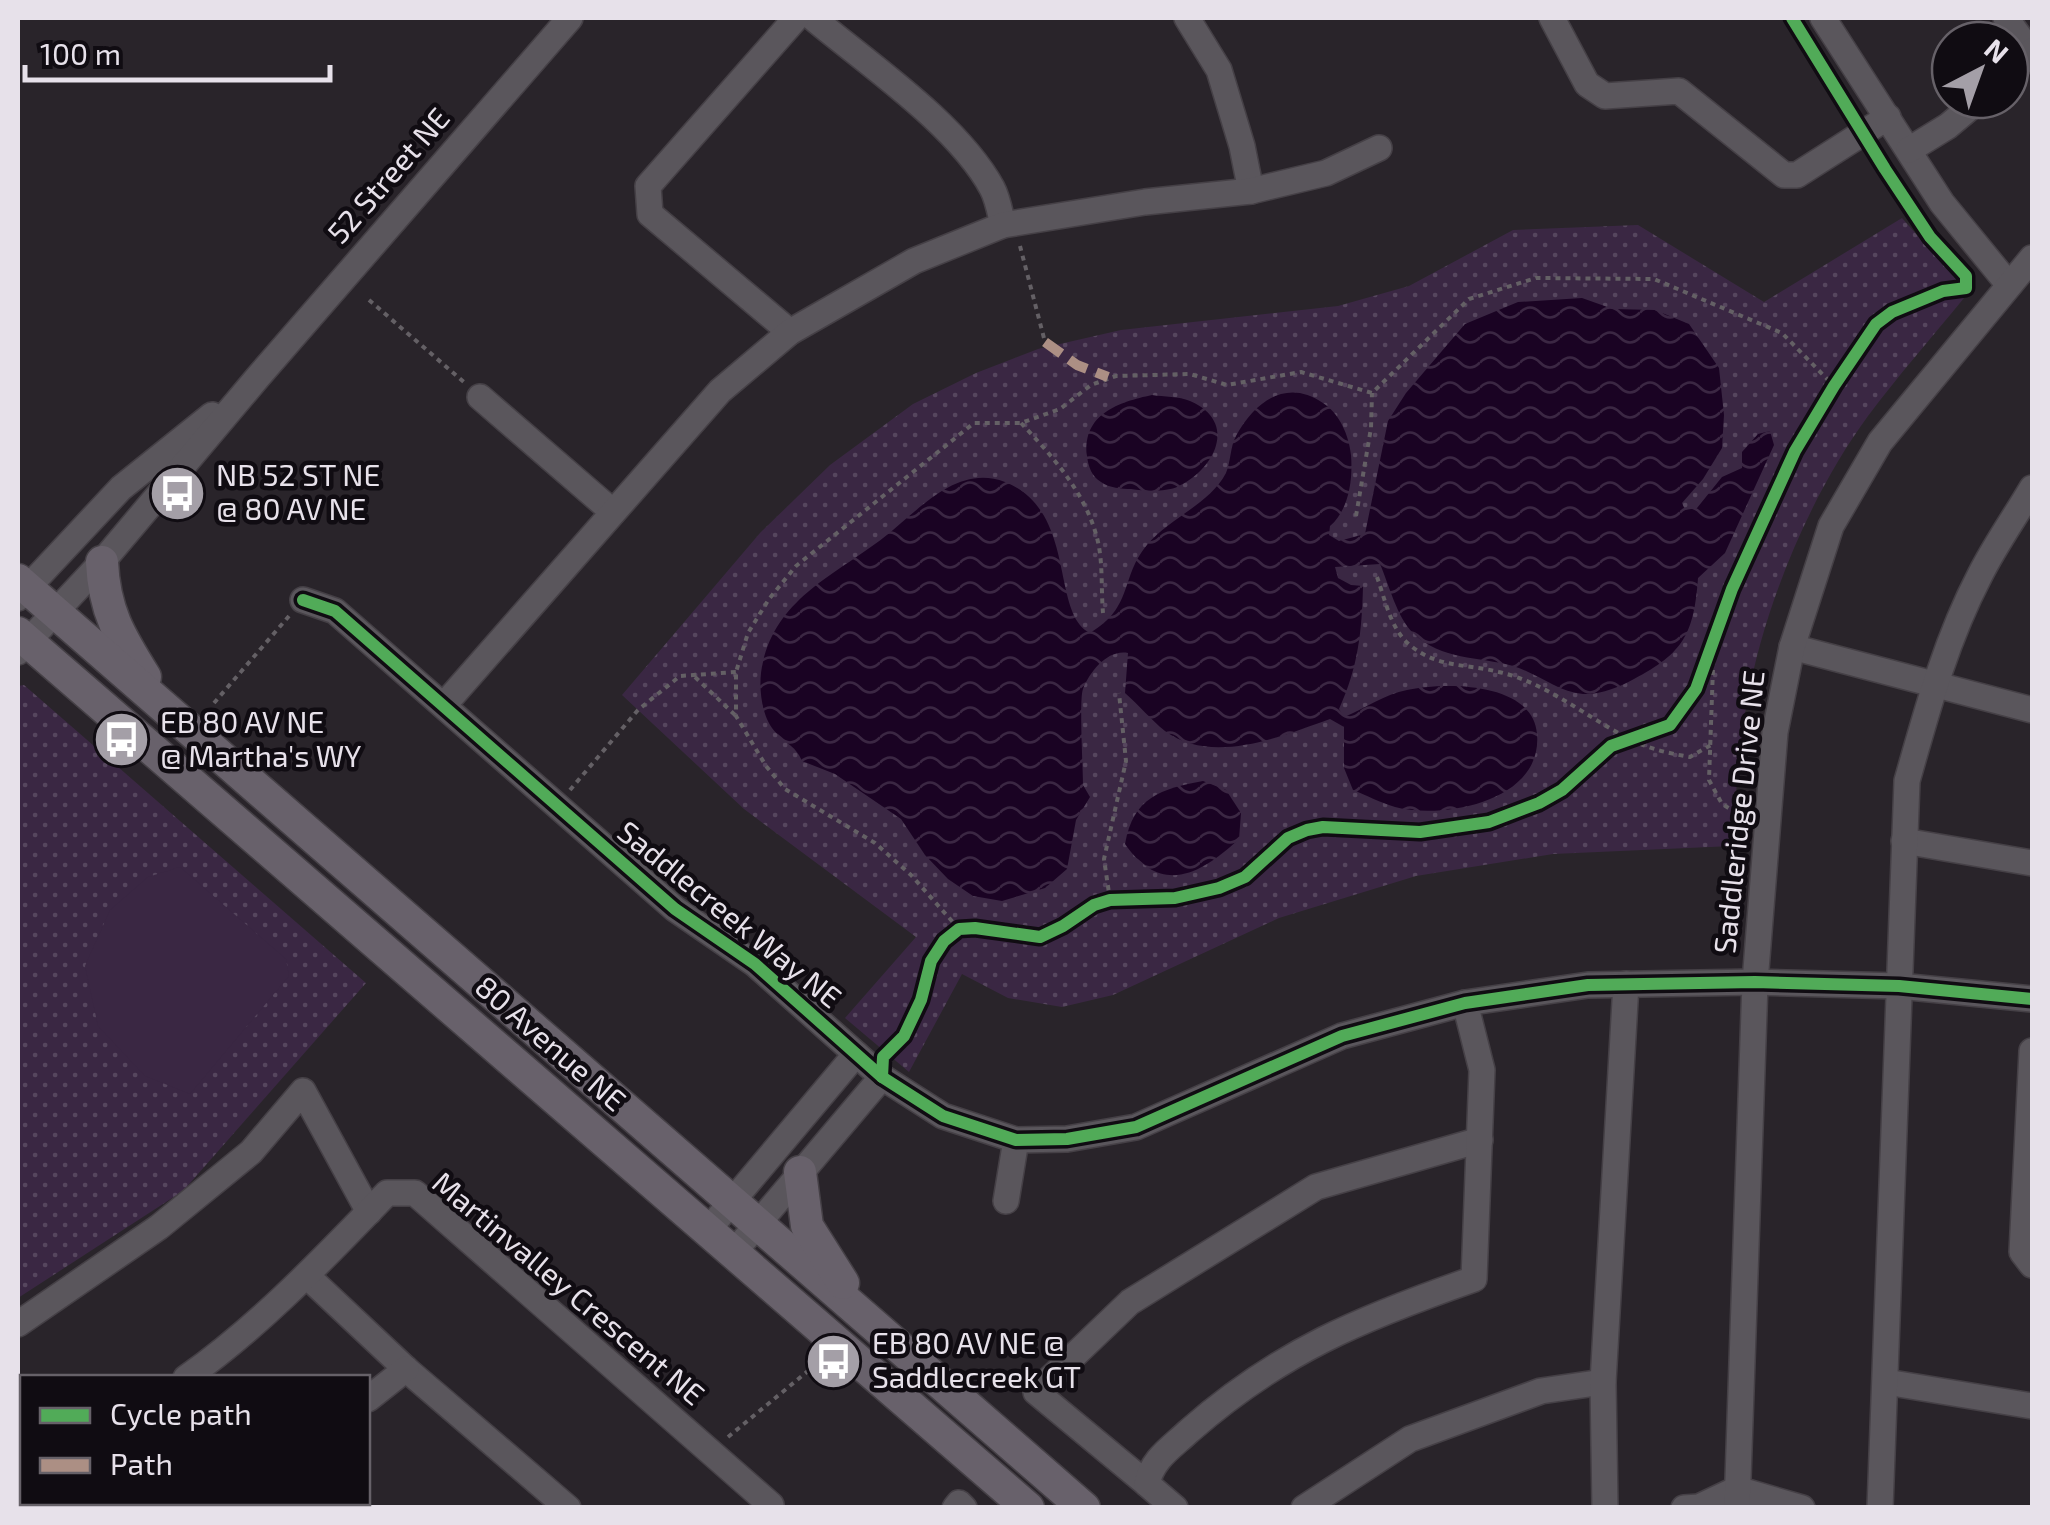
<svg xmlns="http://www.w3.org/2000/svg" width="2050" height="1525" viewBox="0 0 2050 1525" font-family="'Exo 2',sans-serif">
<defs>
<pattern id="park-dots" width="8" height="8" patternUnits="userSpaceOnUse" patternTransform="scale(2.5)"><rect width="8" height="8" fill="#3a2743"/><path d="M2 2h.1M6 6h.1" fill="none" stroke="#56465e" stroke-width="1.8" stroke-linecap="round"/></pattern>
<pattern id="water-waves" width="16" height="10" patternUnits="userSpaceOnUse" patternTransform="scale(2.5)"><rect width="16" height="10" fill="#1a0323"/><path d="M0 5q4-4 8 0t8 0" fill="none" stroke="#3b2743"/></pattern>
</defs>
<rect width="100%" height="100%" fill="#29242a"/>
<g fill="url(#park-dots)">
<path d="M1902 218 1960 284 1964 298C1932 337 1898 376 1868 416 1810 495 1764 606 1747 702 1738 750 1736 798 1732 846L1553 854 1416 876 1279 918 1113 995 1062 1007 1008 998 962 974 909 1072 845 1018 916 937 744 809 622 695 760 533 830 465 913 404 976 373 1038 349 1121 330 1338 306 1409 286 1513 230 1638 225 1764 302Z"/>
<polygon points="24,685 366,983 183,1191 18,1298 18,686"/>
</g>
<polygon fill="#3a2743" points="180,867 286,959 289,976 190,1094 145,1076 98,1026 85,966 110,910 148,877"/>
<g fill="url(#water-waves)">
<path d="M1582 298 1613 309 1655 310 1689 324 1719 368 1724 415 1722 448 1703 479 1682 503 1685 510 1697 508 1722 477 1742 468V452L1758 434 1770 431 1774 445 1725 553 1698 578C1694 633 1684 653 1634 679 1620 687 1600 695 1583 694 1558 692 1537 673 1513 666 1478 656 1442 661 1413 633 1397 617 1389 585 1380 564L1335 567 1338 578 1351 585 1363 586C1362 631 1358 668 1339 709L1344 717C1364 709 1385 694 1407 690 1443 682 1533 681 1537 734 1543 801 1444 820 1395 807 1381 803 1366 795 1353 790L1344 768V727L1330 719C1282 736 1212 766 1165 731 1151 720 1139 705 1125 693L1128 653C1108 649 1090 671 1083 689 1079 699 1083 768 1083 785L1090 797 1076 820 1067 869 1045 888 1002 901 973 896 948 879 925 855 901 819 835 774 802 761C796 745 781 741 772 728 760 711 758 681 763 662 777 601 830 577 875 544 913 518 953 462 1005 482 1078 511 1050 613 1090 633 1134 607 1120 577 1147 545 1169 518 1209 505 1226 473 1231 461 1230 447 1236 436 1255 401 1287 378 1323 403 1340 414 1349 436 1351 455 1353 479 1349 510 1330 526L1329 535 1339 541 1365 534 1388 421 1406 393 1465 324 1518 302Z"/>
<path d="M1152 395C1164 397 1179 396 1190 401 1239 422 1215 470 1177 487 1165 492 1145 491 1131 489 1122 489 1109 488 1101 482 1092 477 1088 466 1087 456 1082 414 1119 402 1152 395Z"/>
<path d="M1203 781 1226 790 1241 813 1239 839C1200 875 1161 896 1125 844 1133 797 1161 789 1203 781Z"/>
</g>
<g fill="none" stroke-linecap="round" stroke-linejoin="round">
<defs>
<g id="minor">
<path d="M813 18C868 64 958 125 992 188 998 199 1000 213 1003 225"/>
<polyline points="1187,18 1219,70 1242,146 1251,191"/>
<polyline points="1552,18 1587,84 1605,96 1679,91 1784,175 1797,175 1888,117"/>
<polyline points="1823,18 1942,203 2009,285"/>
<polyline points="2006,18 2031,53"/>
<polyline points="2010,75 2032,51"/>
<polyline points="1909,150 1948,126 1979,100"/>
<polyline points="790,332 650,214 648,186 796,18"/>
<polyline points="480,397 613,512"/>
<polyline points="18,598 121,488 212,415"/>
<polyline points="303,600 335,611 675,909 755,964 882,1077 943,1116 1016,1140 1067,1139 1136,1127 1342,1036 1465,1003 1588,985 1755,982 1899,986 2032,999"/>
<polyline points="1792,647 2032,710"/>
<polyline points="18,652 102,562 258,377 570,18"/>
<polyline points="444,705 720,391 790,332 914,261 1003,225 1145,202 1251,191 1326,173 1379,148"/>
<polyline points="1904,841 2032,863"/>
<polyline points="2032,1051 2022,1252 2032,1265"/>
<polyline points="1006,1201 1016,1140"/>
<polyline points="708,1230 856,1054"/>
<polyline points="734,1252 882,1077"/>
<polyline points="307,1276 406,1369 568,1508"/>
<polyline points="18,1324 159,1227 251,1152 303,1091 369,1212"/>
<path d="M186 1378C261 1325 324 1258 387 1193H415L771 1505 769 1508"/>
<polyline points="1886,1382 2032,1406"/>
<polyline points="368,1399 406,1369"/>
<polyline points="1147,1484 1036,1392 1130,1302 1316,1187 1480,1140"/>
<polyline points="63,1502 65,1508"/>
<polyline points="227,1508 233,1502"/>
<polyline points="955,1508 959,1503 964,1508"/>
<path d="M1175 1508 1147 1484C1152 1459 1171 1448 1189 1431 1280 1351 1362 1318 1474 1279L1482 1070 1465 1003"/>
<polyline points="1304,1508 1410,1439 1541,1391 1603,1382"/>
<polyline points="1605,1508 1603,1382 1626,984"/>
<polyline points="1684,1508 1699,1507 1737,1489 1802,1508"/>
<polyline points="1737,1508 1755,982 1775,732 1792,647 1831,526 1880,442 2032,258"/>
<path d="M1880 1508 1907 781C1927 710 1946 640 1980 575 1995 545 2015 517 2032 488"/>
</g>
<g id="major">
<path d="M102 562C104 611 120 637 145 677"/>
<polyline points="18,580 1084,1508"/>
<polyline points="18,633 1028,1508"/>
<polyline points="800,1172 807,1226 843,1283"/>
</g>
</defs>
<use href="#minor" stroke="#454046" stroke-width="28"/>
<use href="#major" stroke="#454046" stroke-width="35"/>
<g stroke="#646065" stroke-width="4" stroke-dasharray="5 5" stroke-linecap="butt">
<polyline points="1020,246 1045,342"/>
<polyline points="369,300 465,383"/>
<path d="M1021 423C1053 457 1087 494 1098 542 1103 564 1101 590 1103 613"/>
<polyline points="1356,516 1371,428 1372,393"/>
<path d="M1377 577C1385 599 1391 631 1411 646 1438 668 1468 664 1499 672 1544 682 1584 715 1624 736 1645 748 1667 753 1690 757L1711 745"/>
<polyline points="1714,640 1709,780 1722,804 1745,818"/>
<polyline points="695,677 735,715"/>
<polyline points="214,703 289,616"/>
<polyline points="570,790 638,710 680,676 736,672"/>
<polyline points="1110,900 1104,859 1126,761 1119,693"/>
<polyline points="959,929 911,875 875,843 785,789 766,766 736,716 736,672 748,633 769,599 796,566 974,423 1021,423 1060,409 1091,385 1116,376 1190,374 1227,385 1301,372 1372,393 1469,299 1536,278 1654,279 1782,333 1834,386"/>
<polyline points="18,1376 22,1383"/>
<polyline points="728,1437 814,1366"/>
</g>
<use href="#minor" stroke="#5a565c" stroke-width="25"/>
<use href="#major" stroke="#68616b" stroke-width="32"/>
<polyline stroke="#ac8f84" stroke-width="10" stroke-dasharray="20 10" stroke-linecap="butt" points="1045,342 1077,365 1108,377"/>
<defs>
<g id="cycleway">
<polyline points="303,600 335,611 675,909 755,964 882,1077 943,1116 1016,1140 1067,1139 1136,1127 1342,1036 1465,1003 1588,985 1755,982 1899,986 2032,999"/>
<polyline points="882,1077 883,1057 904,1036 921,1000 931,961 944,941 959,929 975,928 1040,937 1063,926 1094,905 1110,900 1175,898 1219,888 1245,877 1288,838 1307,830 1323,827 1420,832 1489,822 1539,803 1562,790 1611,746 1670,725 1696,689 1732,589 1795,451 1834,386 1876,324 1892,312 1943,291 1966,288 1966,276 1930,237 1885,169 1792,18"/>
</g>
</defs>
<use href="#cycleway" stroke="#100c12" stroke-width="19"/>
<use href="#cycleway" stroke="#51ab58" stroke-width="12"/>
</g>
<defs>
<symbol id="bus-disc" viewBox="-11 -11 22 22"><circle r="9.5" fill="#a49fa7" stroke="#100c12"/><path d="M-5-6H5V4H4V6H2V4H-2V6H-4V4H-5ZM-3.5-4V0h7V-4ZM-3.5 1.2v1.5H-2V1.2ZM2 1.2v1.5H3.5V1.2Z" fill="#fff"/></symbol>
</defs>
<g fill-rule="evenodd">
<use href="#bus-disc" x="146" y="462" width="63" height="63"/>
<use href="#bus-disc" x="90" y="708" width="63" height="63"/>
<use href="#bus-disc" x="802" y="1330" width="63" height="63"/>
</g>
<g text-anchor="middle" stroke-width="9" stroke-linejoin="round" paint-order="stroke">
<g font-size="30" fill="#e7e1ea" stroke="#100c12">
<text transform="translate(389 176) rotate(-49)" y="10">52 Street NE</text>
<text transform="translate(1740 812) rotate(-84)" y="10">Saddleridge Drive NE</text>
<text transform="translate(729 915) rotate(39)" y="10">Saddlecreek Way NE</text>
<text transform="translate(550 1044) rotate(41)" y="10">80 Avenue NE</text>
<text transform="translate(568 1289) rotate(40)" y="10">Martinvalley Crescent NE</text>
</g>
<g font-size="30" fill="#e7e1ea" stroke="#100c12" text-anchor="start">
<text x="216" y="486">NB 52 ST NE<tspan x="216" dy="34">@ 80 AV NE</tspan></text>
<text x="160" y="733">EB 80 AV NE<tspan x="160" dy="34">@ Martha's WY</tspan></text>
<text x="872" y="1354">EB 80 AV NE @<tspan x="872" dy="34">Saddlecreek GT</tspan></text>
</g>
</g>
<rect width="2050" height="1525" fill="none" stroke="#e7e1ea" stroke-width="40"/>
<rect x="20" y="1375" width="350" height="130" fill="#100c12" stroke="#666168" stroke-width="2.5"/>
<rect x="40" y="1408" width="50" height="15" fill="#51ab58" stroke="#666168" stroke-width="2.5"/>
<text x="110" y="1425" font-size="30" fill="#e7e1ea">Cycle path</text>
<rect x="40" y="1458" width="50" height="15" fill="#ac8f84" stroke="#666168" stroke-width="2.5"/>
<text x="110" y="1475" font-size="30" fill="#e7e1ea">Path</text>
<g transform="translate(1980 70) rotate(41)"><circle r="48" fill="#100c12" stroke="#666168" stroke-width="2.5"/>
<path d="M0-8L18 38L0 25L-18 38Z" fill="#a49fa7"/>
<text y="-15" font-size="28" font-weight="bold" text-anchor="middle" fill="#e7e1ea">N</text>
</g>
<path d="M25 65v15h305v-15" fill="none" stroke="#e7e1ea" stroke-width="5"/>
<text x="40" y="65" font-size="30" fill="#e7e1ea" stroke="#100c12" stroke-width="8" paint-order="stroke">100 m</text>
</svg>
